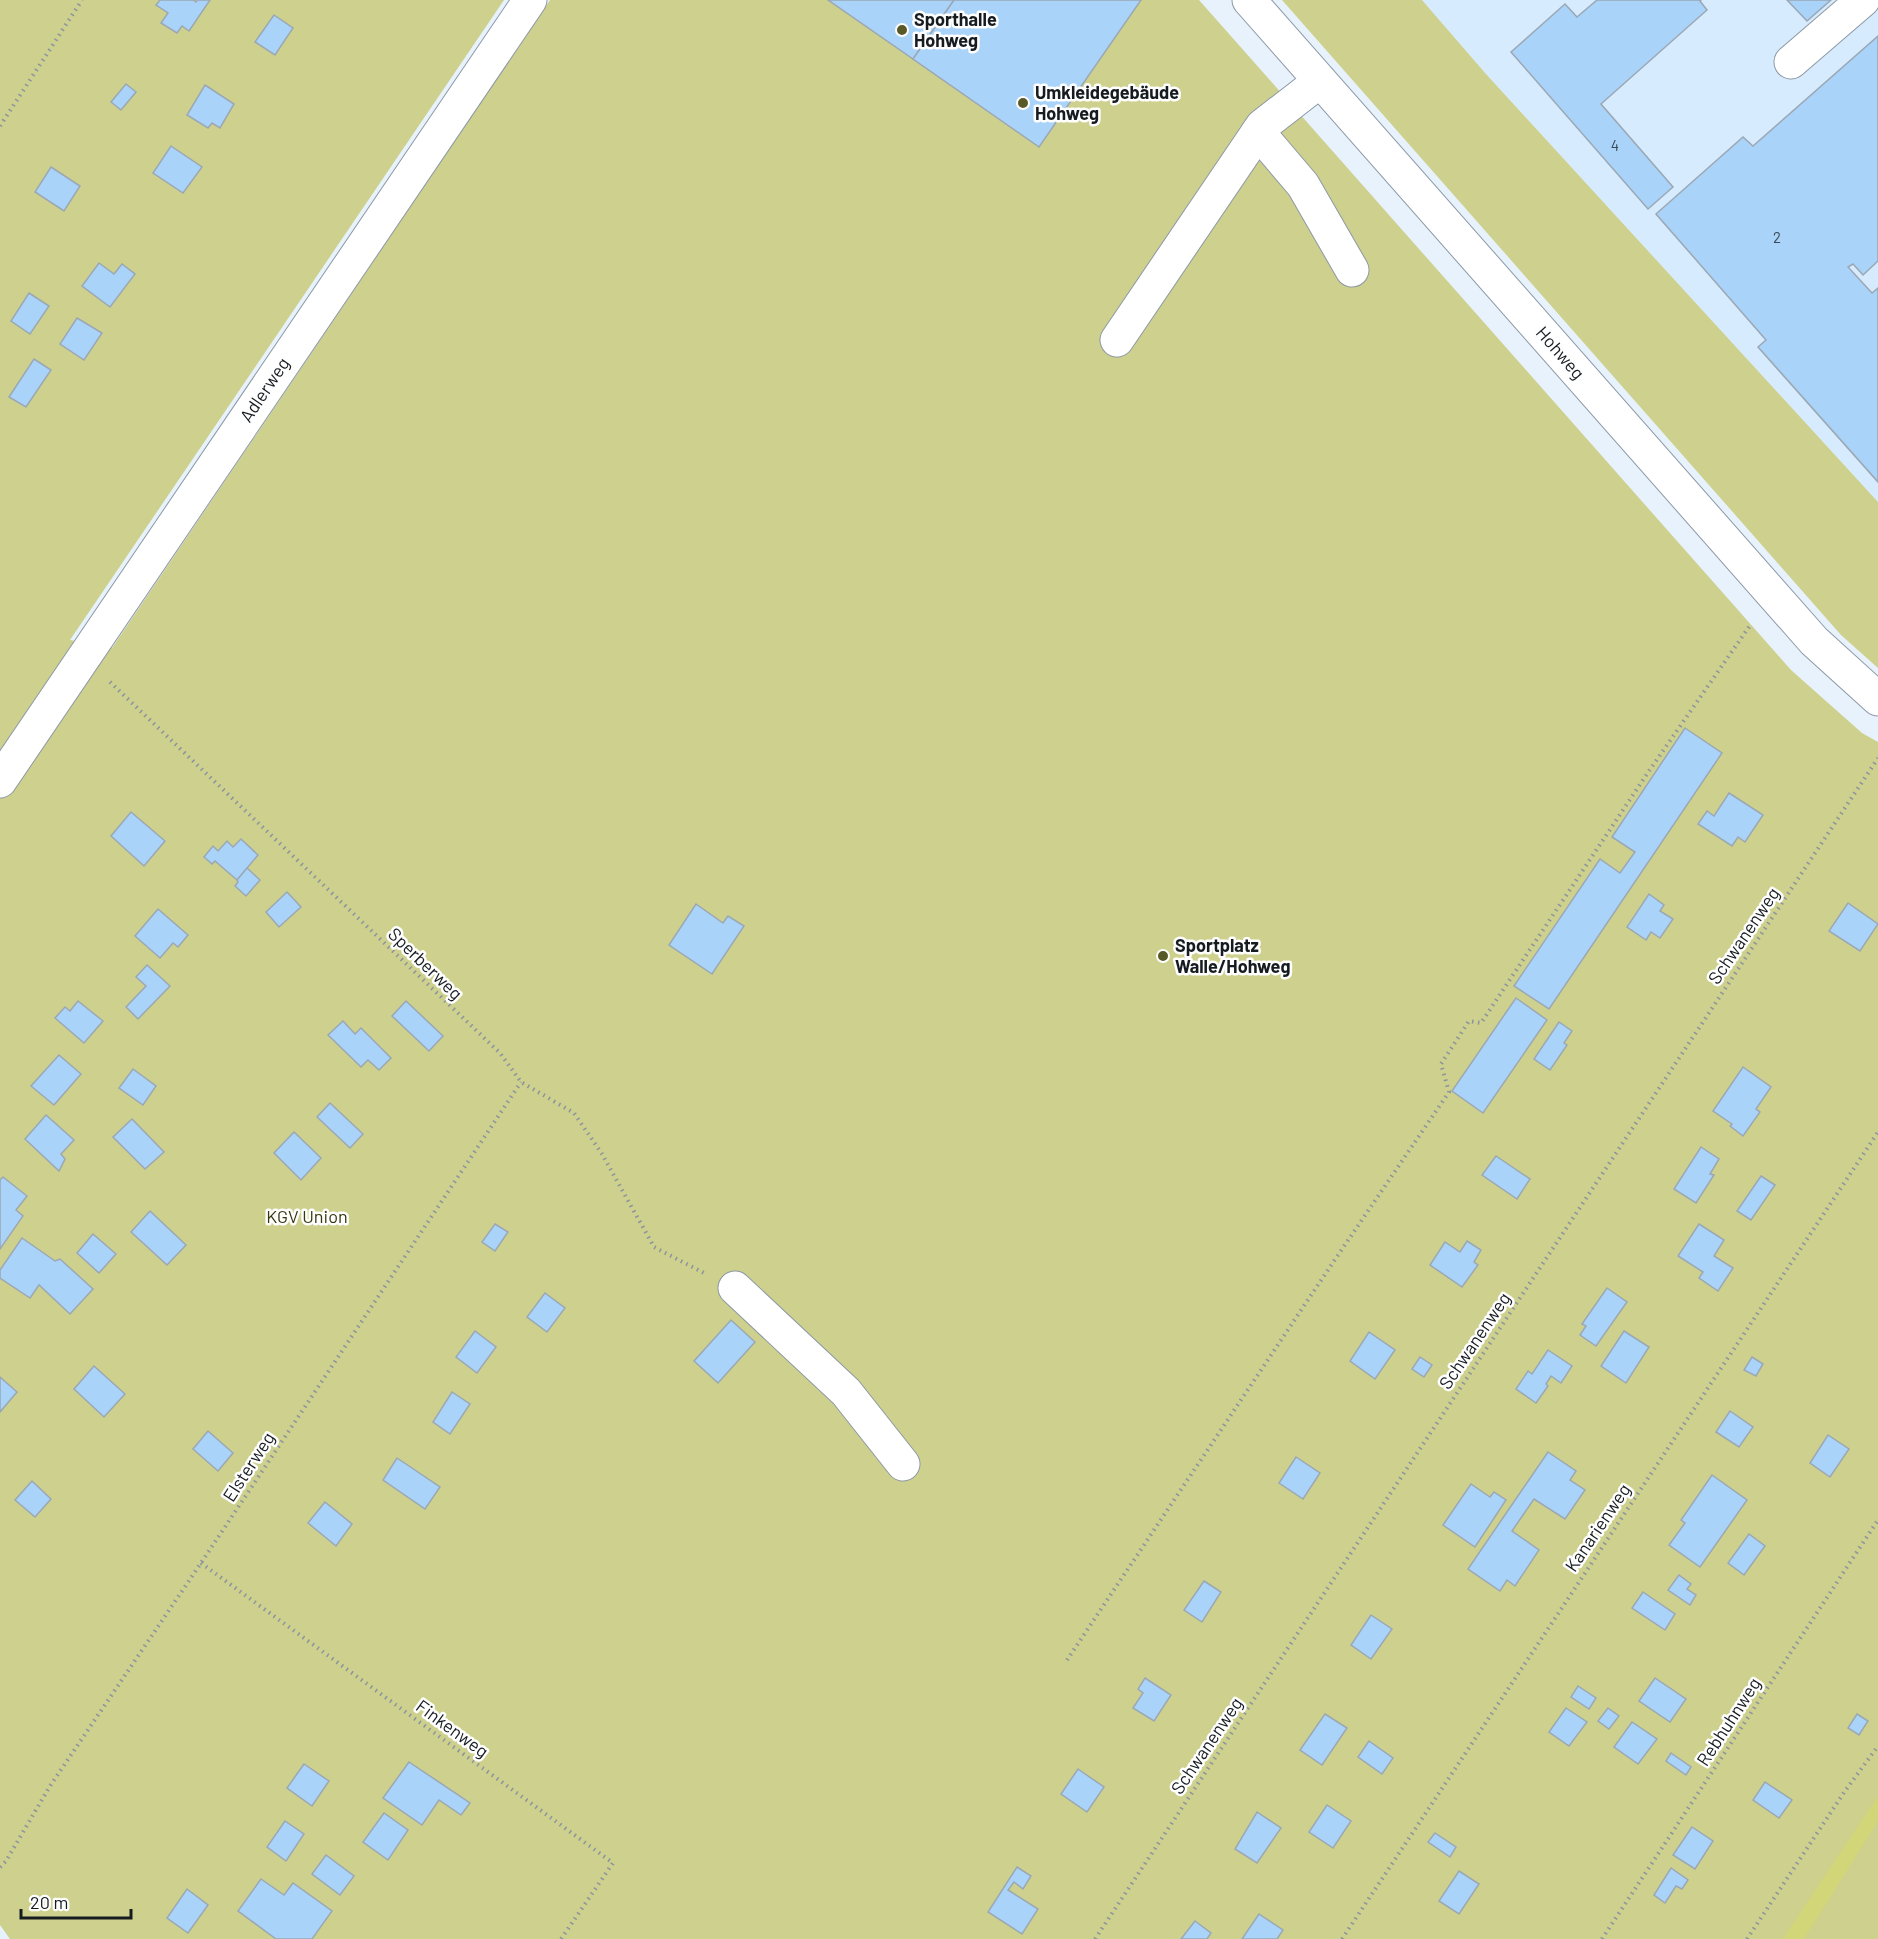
<svg xmlns="http://www.w3.org/2000/svg" width="1878" height="1939" viewBox="0 0 1878 1939" font-family="Barlow,sans-serif">
<rect width="100%" height="100%" fill="#e7f2fd"/>
<polygon fill="#d7ebfe" points="1422,0 1878,0 1878,502 1486,74"/>
<g fill="#ced08d">
<polygon points="0,0 504,0 70,640 112,648 550,0 1199,0 1791,670 1862,733 1878,742 1878,1939 10,1939 0,1925"/>
<polygon points="1282,0 1422,0 1486,74 1878,502 1878,668 1841,635"/>
</g>
<polygon fill="#d3d579" points="1878,1796 1878,1821 1804,1939 1783,1939"/>
<g fill="#a9d3f9" stroke="#9ba8b4" stroke-width="1.5">
<polygon points="160,0 193,0 196,2 197,0 210,0 189,31 182,26 177,33 161,23 168,13 156,5"/>
<polygon points="828,0 954,0 913,59"/>
<polygon points="954,0 1141,0 1039,147 913,59"/>
<polygon points="1597,0 1701,0 1700,1 1707,10 1601,104 1673,187 1648,209 1511,52 1565,4 1577,17"/>
<polygon points="1787,0 1831,0 1807,21"/>
<polygon points="274,15 293,28 275,55 255,42"/>
<polygon points="1878,36 1878,261 1863,275 1853,264 1848,267 1872,293 1878,288 1878,482 1758,347 1766,340 1656,214 1743,137 1753,146"/>
<polygon points="126,84 136,92 121,110 111,102"/>
<polygon points="205,85 234,104 220,128 212,123 208,128 187,115"/>
<polygon points="171,146 202,167 183,193 153,173"/>
<polygon points="51,167 80,186 64,211 35,192"/>
<polygon points="99,263 114,274 122,264 135,274 110,307 82,286"/>
<polygon points="29,293 49,306 30,334 11,321"/>
<polygon points="77,318 102,333 84,360 60,344"/>
<polygon points="34,359 51,370 26,407 9,397"/>
<polygon points="1685,728 1722,753 1549,1009 1514,986 1600,859 1620,873 1635,852 1612,837"/>
<polygon points="1729,793 1763,815 1745,842 1738,837 1732,846 1698,824 1707,811 1714,816"/>
<polygon points="131,812 165,841 144,866 111,836"/>
<polygon points="241,839 258,855 237,880 215,861 212,864 204,857 213,846 218,851 227,841 233,847"/>
<polygon points="247,868 260,880 246,896 235,886 238,882 237,880"/>
<polygon points="287,892 301,907 279,927 266,912"/>
<polygon points="1649,894 1664,905 1660,911 1673,919 1660,938 1651,932 1646,940 1627,927"/>
<polygon points="1848,903 1878,924 1860,951 1829,931"/>
<polygon points="696,904 723,923 728,916 744,926 712,974 669,945"/>
<polygon points="158,909 188,935 178,947 173,943 160,958 135,936"/>
<polygon points="147,965 170,986 138,1019 126,1007 146,986 136,977"/>
<polygon points="1516,998 1547,1020 1483,1113 1452,1091"/>
<polygon points="78,1001 103,1021 84,1043 55,1018 65,1007 70,1011"/>
<polygon points="406,1001 443,1036 429,1051 392,1016"/>
<polygon points="343,1021 355,1034 361,1028 391,1058 379,1070 368,1060 361,1067 328,1035"/>
<polygon points="1559,1022 1572,1031 1564,1043 1567,1045 1550,1070 1534,1059"/>
<polygon points="59,1055 81,1074 54,1105 31,1086"/>
<polygon points="1743,1067 1771,1087 1756,1109 1760,1112 1743,1136 1730,1126 1732,1124 1713,1111"/>
<polygon points="133,1069 156,1086 143,1105 119,1088"/>
<polygon points="330,1103 363,1134 350,1148 317,1117"/>
<polygon points="46,1115 74,1140 61,1154 65,1159 59,1171 25,1139"/>
<polygon points="132,1119 164,1152 145,1169 113,1137"/>
<polygon points="294,1132 321,1158 301,1180 274,1153"/>
<polygon points="1701,1147 1719,1159 1710,1174 1714,1175 1696,1203 1674,1189"/>
<polygon points="1496,1156 1530,1179 1517,1199 1482,1175"/>
<polygon points="1761,1176 1775,1185 1751,1220 1737,1211"/>
<polygon points="3,1177 27,1196 16,1210 23,1216 0,1249 0,1180"/>
<polygon points="150,1211 186,1245 167,1265 131,1232"/>
<polygon points="495,1224 508,1232 495,1251 482,1242"/>
<polygon points="1699,1224 1724,1240 1714,1256 1733,1268 1718,1291 1699,1278 1703,1272 1678,1256"/>
<polygon points="93,1234 116,1254 99,1273 77,1253"/>
<polygon points="22,1238 55,1261 60,1259 93,1289 70,1314 39,1285 30,1298 0,1278 0,1270"/>
<polygon points="1467,1241 1481,1250 1474,1262 1478,1265 1462,1287 1430,1265 1445,1242 1460,1252"/>
<polygon points="1607,1288 1627,1302 1596,1346 1580,1335 1586,1326 1582,1324"/>
<polygon points="545,1293 565,1308 547,1332 527,1317"/>
<polygon points="731,1320 755,1342 718,1383 694,1361"/>
<polygon points="475,1331 496,1347 477,1373 456,1357"/>
<polygon points="1624,1331 1649,1347 1626,1383 1601,1366"/>
<polygon points="1369,1332 1395,1350 1375,1379 1350,1361"/>
<polygon points="1548,1350 1572,1366 1561,1383 1551,1376 1546,1384 1548,1386 1536,1403 1516,1389 1528,1371 1532,1374"/>
<polygon points="1420,1357 1432,1365 1424,1377 1412,1369"/>
<polygon points="1752,1357 1763,1364 1756,1376 1744,1370"/>
<polygon points="94,1366 125,1394 104,1417 74,1389"/>
<polygon points="0,1377 17,1392 0,1412"/>
<polygon points="452,1392 470,1404 450,1434 433,1422"/>
<polygon points="1730,1411 1753,1427 1739,1447 1716,1432"/>
<polygon points="208,1431 233,1453 218,1471 193,1449"/>
<polygon points="1828,1435 1849,1449 1830,1477 1810,1463"/>
<polygon points="1548,1452 1576,1471 1570,1480 1585,1490 1565,1519 1534,1499 1512,1531 1539,1550 1515,1586 1507,1580 1500,1591 1468,1569"/>
<polygon points="1296,1457 1320,1473 1303,1499 1279,1483"/>
<polygon points="397,1458 440,1487 425,1509 383,1480"/>
<polygon points="1712,1475 1747,1500 1700,1567 1669,1545 1685,1523 1681,1520"/>
<polygon points="32,1481 51,1499 35,1517 15,1500"/>
<polygon points="1471,1484 1490,1497 1494,1492 1506,1500 1475,1547 1443,1525"/>
<polygon points="325,1502 352,1524 336,1546 308,1523"/>
<polygon points="1749,1534 1765,1546 1744,1575 1728,1563"/>
<polygon points="1679,1575 1691,1584 1687,1589 1696,1595 1690,1605 1668,1590"/>
<polygon points="1204,1581 1221,1592 1202,1622 1184,1610"/>
<polygon points="1643,1592 1675,1614 1665,1630 1632,1608"/>
<polygon points="1371,1615 1392,1629 1371,1659 1351,1645"/>
<polygon points="1145,1678 1171,1695 1154,1721 1133,1708 1143,1693 1138,1689"/>
<polygon points="1655,1678 1686,1699 1670,1722 1639,1701"/>
<polygon points="1578,1686 1596,1698 1589,1709 1571,1697"/>
<polygon points="1566,1708 1587,1722 1569,1746 1549,1732"/>
<polygon points="1608,1708 1619,1716 1609,1729 1598,1721"/>
<polygon points="1325,1714 1347,1728 1322,1765 1300,1750"/>
<polygon points="1857,1714 1868,1721 1859,1735 1848,1728"/>
<polygon points="1632,1722 1657,1739 1638,1764 1614,1747"/>
<polygon points="1369,1741 1393,1758 1382,1774 1358,1757"/>
<polygon points="1671,1753 1691,1767 1686,1775 1666,1761"/>
<polygon points="409,1762 470,1803 461,1815 439,1800 422,1825 383,1798"/>
<polygon points="304,1764 329,1781 312,1806 287,1788"/>
<polygon points="1078,1769 1104,1787 1087,1812 1061,1794"/>
<polygon points="1765,1782 1792,1800 1779,1818 1753,1800"/>
<polygon points="1327,1805 1351,1821 1333,1848 1309,1832"/>
<polygon points="1257,1812 1281,1828 1257,1863 1235,1849"/>
<polygon points="384,1813 408,1830 388,1860 363,1842"/>
<polygon points="285,1821 304,1834 286,1861 267,1847"/>
<polygon points="1692,1827 1713,1841 1695,1869 1673,1855"/>
<polygon points="1435,1833 1456,1847 1450,1857 1428,1842"/>
<polygon points="326,1855 354,1876 340,1895 312,1874"/>
<polygon points="1017,1867 1031,1876 1023,1889 1014,1882 1008,1890 1038,1909 1022,1934 988,1912"/>
<polygon points="1671,1868 1688,1880 1682,1889 1676,1886 1665,1903 1654,1895"/>
<polygon points="1459,1871 1479,1884 1459,1914 1439,1901"/>
<polygon points="261,1879 284,1895 293,1883 332,1911 312,1939 276,1939 238,1911"/>
<polygon points="187,1889 208,1905 188,1933 167,1918"/>
<polygon points="1259,1914 1283,1930 1277,1939 1242,1939"/>
<polygon points="1195,1921 1211,1933 1207,1939 1181,1939"/>
</g>
<g fill="none" stroke-linecap="round" stroke-linejoin="round">
<defs>
<g id="minor">
<polyline points="1249,0 1814,641 1878,699"/>
<polyline points="1791,62 1863,0"/>
<polyline points="1258,132 1303,185 1352,270"/>
<polyline points="1117,340 1262,126 1320,81"/>
<polyline points="0,781 530,0"/>
<polyline points="735,1288 846,1392 903,1464"/>
</g>
</defs>
<use href="#minor" stroke="#8d99a5" stroke-width="35"/>
<g stroke="#8c949d" stroke-width="4" stroke-dasharray="1.5 4.5" stroke-linecap="butt">
<polyline points="0,126 82,0"/>
<polyline points="110,682 500,1053 521,1082 574,1113 602,1154 654,1247 704,1273"/>
<polyline points="201,1563 613,1863 561,1939"/>
<polyline points="1067,1660 1336,1258 1449,1092 1441,1064 1469,1021 1481,1023 1649,771 1751,624"/>
<polyline points="0,1867 6,1861 50,1786 201,1563 521,1082"/>
<polyline points="1095,1939 1878,758"/>
<polyline points="1342,1939 1878,1132"/>
<polyline points="1602,1939 1878,1520"/>
<polyline points="1747,1939 1845,1791 1878,1746"/>
</g>
<use href="#minor" stroke="#fff" stroke-width="33"/>
</g>
<g fill="#585926" stroke="#fefefe" stroke-width="2">
<circle cx="902" cy="30" r="6"/>
<circle cx="1023" cy="103" r="6"/>
<circle cx="1163" cy="956" r="6"/>
</g>
<g text-anchor="middle" stroke-width="5" stroke-linejoin="round" paint-order="stroke">
<g font-size="15" fill="#3b4956">
<text x="1615" y="151">4</text>
<text x="1777" y="243">2</text>
</g>
<g font-size="18" font-weight="bold" fill="#161b20" stroke="#fefefe" text-anchor="start">
<text x="914" y="26">Sporthalle<tspan x="914" dy="21">Hohweg</tspan></text>
<text x="1035" y="99">Umkleidegebäude<tspan x="1035" dy="21">Hohweg</tspan></text>
<text x="1175" y="952">Sportplatz<tspan x="1175" dy="21">Walle/Hohweg</tspan></text>
</g>
<g font-size="18" fill="#161b20" stroke="#fefefe">
<text transform="translate(1560 353) rotate(49)" y="6">Hohweg</text>
<text transform="translate(265 390) rotate(-56)" y="6">Adlerweg</text>
<text transform="translate(1744 936) rotate(-56)" y="6">Schwanenweg</text>
<text transform="translate(425 964) rotate(44)" y="6">Sperberweg</text>
<text transform="translate(1475 1341) rotate(-56)" y="6">Schwanenweg</text>
<text transform="translate(249 1467) rotate(-57)" y="6">Elsterweg</text>
<text transform="translate(1598 1528) rotate(-56)" y="6">Kanarienweg</text>
<text transform="translate(1729 1722) rotate(-57)" y="6">Rebhuhnweg</text>
<text transform="translate(452 1729) rotate(36)" y="6">Finkenweg</text>
<text transform="translate(1207 1746) rotate(-56)" y="6">Schwanenweg</text>
</g>
<g font-size="18" fill="#36360e" stroke="#fefefe">
<text x="307" y="1223">KGV Union</text>
</g>
</g>
<path d="M21 1909v9h110v-9" fill="none" stroke="#161b20" stroke-width="3"/>
<text x="30" y="1909" font-size="18" fill="#161b20" stroke="#fefefe" stroke-width="4.5" paint-order="stroke">20 m</text>
</svg>
